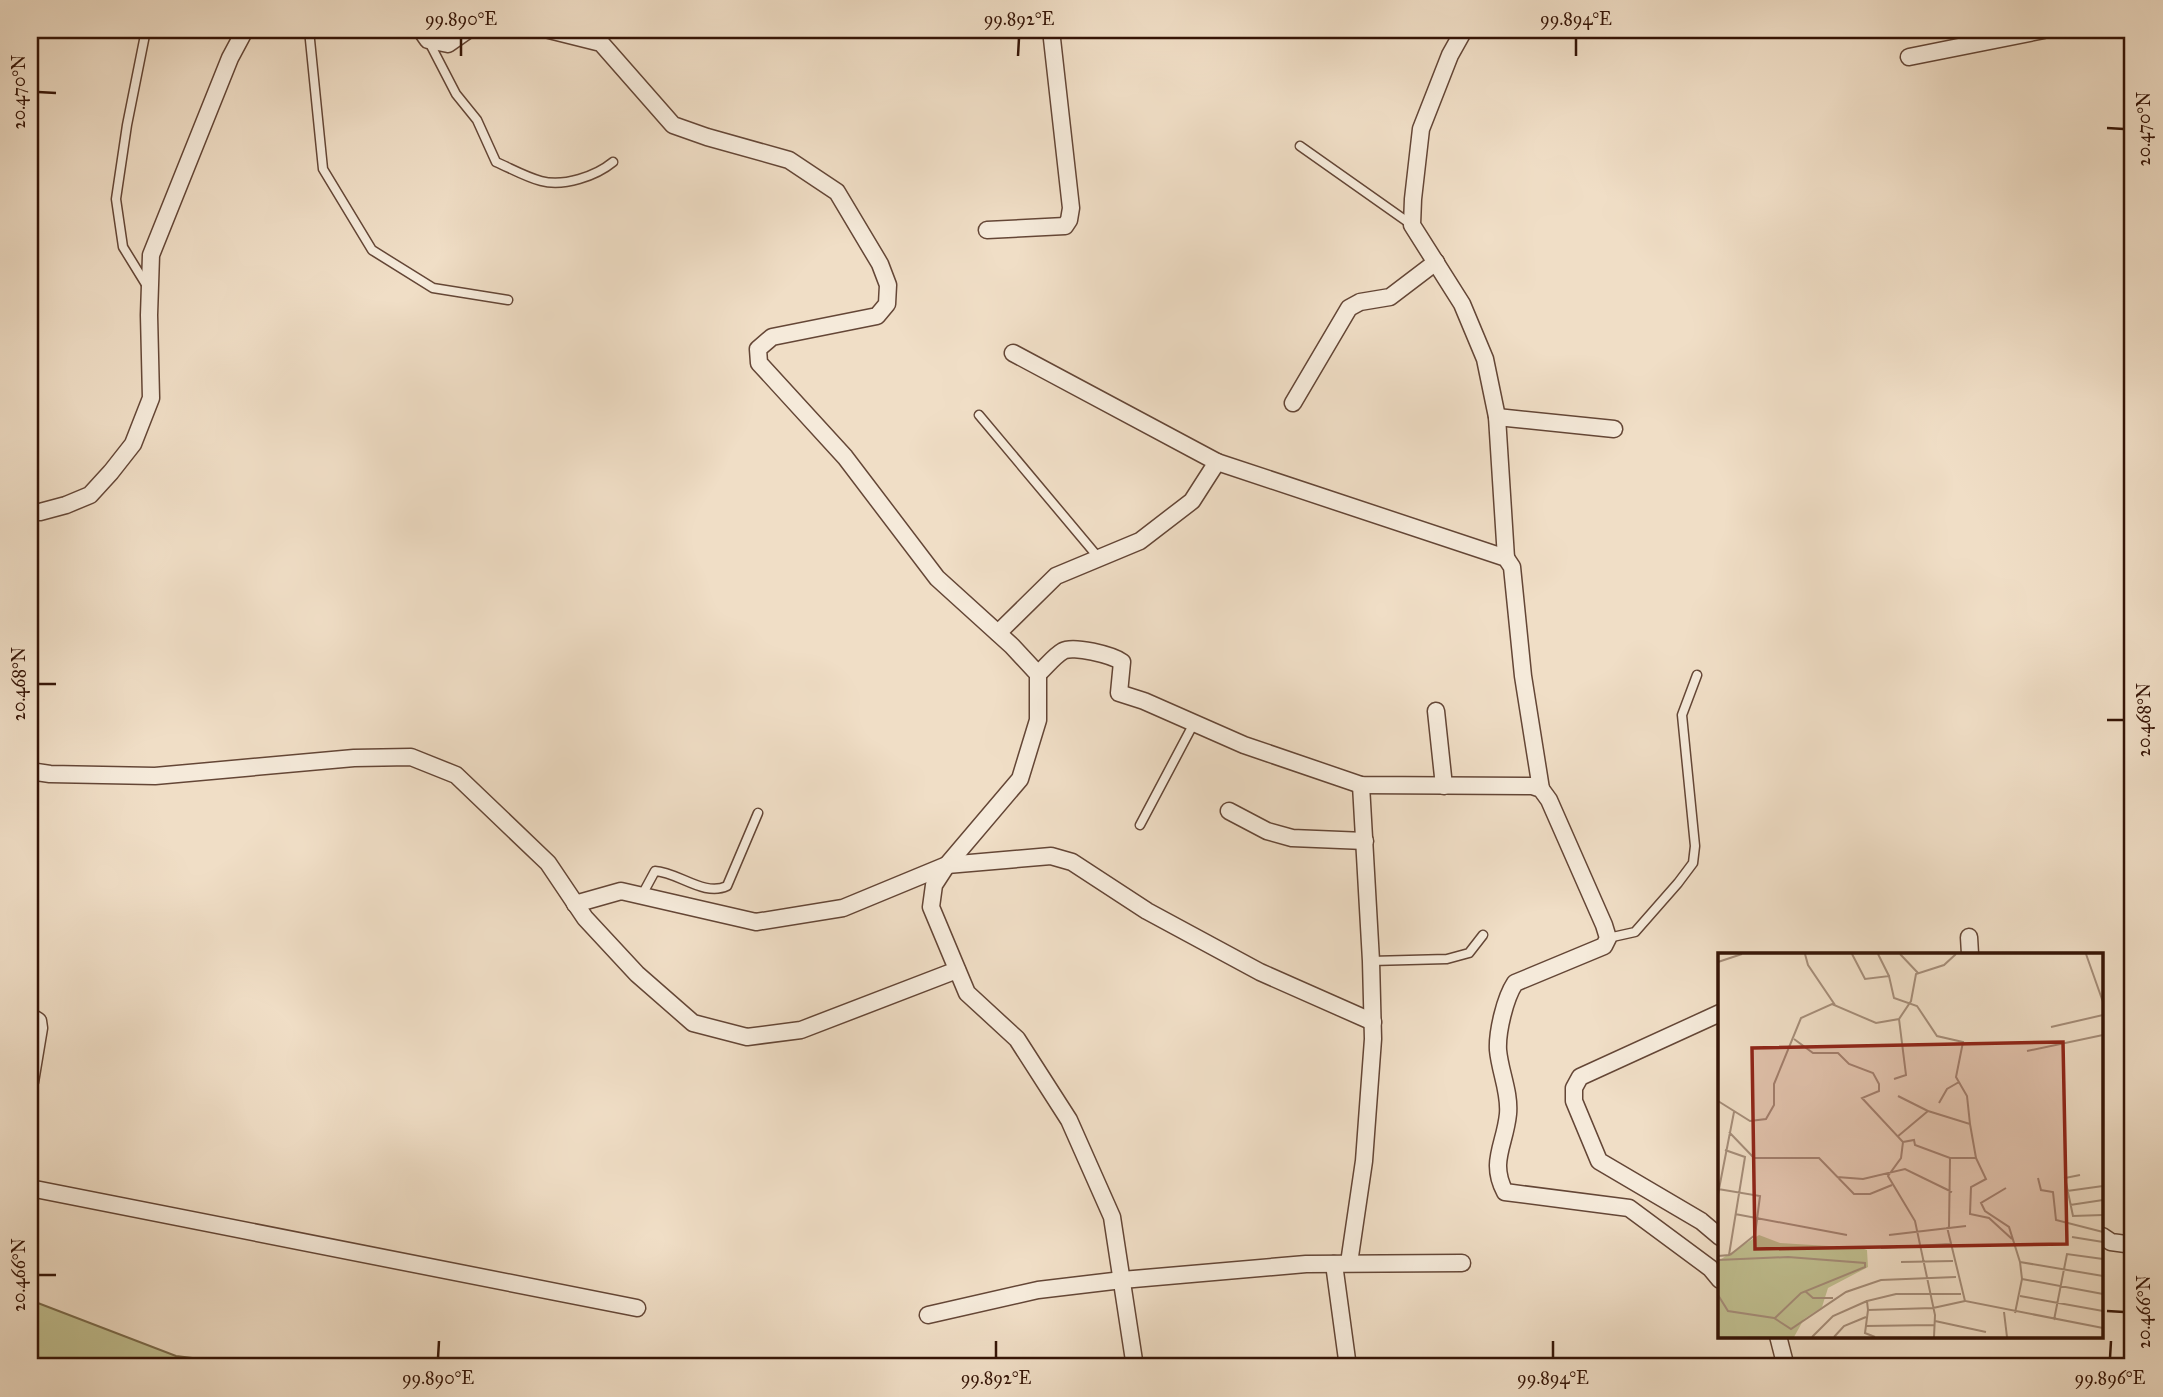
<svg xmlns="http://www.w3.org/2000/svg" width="2163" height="1397" viewBox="0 0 2163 1397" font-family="'IM FELL Great Primer',serif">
<rect width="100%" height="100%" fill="#f0dec6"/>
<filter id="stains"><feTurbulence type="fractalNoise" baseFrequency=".00286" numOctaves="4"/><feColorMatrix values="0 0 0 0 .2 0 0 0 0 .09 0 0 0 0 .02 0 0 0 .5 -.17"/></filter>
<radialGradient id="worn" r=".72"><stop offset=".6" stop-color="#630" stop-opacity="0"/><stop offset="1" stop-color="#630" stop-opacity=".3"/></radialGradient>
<polygon fill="#c0bf90" stroke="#7a6a4b" stroke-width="2" points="30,1300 176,1356 267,1367 30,1367"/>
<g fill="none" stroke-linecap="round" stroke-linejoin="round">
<defs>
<g id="service">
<polyline points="146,30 127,125 116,199 123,247 147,286"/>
<polyline points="309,30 323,169 372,250 433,288 508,300"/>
<path d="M428 40 456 94 477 120 496 162C510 168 526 177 541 181 564 187 596 176 613 162"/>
<polyline points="1300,146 1412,225"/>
<polyline points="979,415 1098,557"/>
<polyline points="1140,825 1194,723"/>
<path d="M642 895 655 871C678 872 704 897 727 886L758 813"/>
<polyline points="1608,938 1635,932 1678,883 1693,863 1695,846 1682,715 1697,675"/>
<polyline points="1371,961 1447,959 1469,953 1483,935"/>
</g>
<g id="minor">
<polyline points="421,30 428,40 448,44 468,30"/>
<polyline points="549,30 601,43 673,125 707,137 789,160 837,192 880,264 888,285 887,304 877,316 772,337 758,349 759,363 845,457 937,578 1012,646 1038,674 1038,720 1020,779 947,865 934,885 931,907 967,993 1017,1039 1069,1120 1112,1217 1135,1367"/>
<polyline points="1464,30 1450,55 1421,129 1413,199 1412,225 1462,304 1485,359 1497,417 1506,558"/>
<polyline points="1909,57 2044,30"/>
<polyline points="987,230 1065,226 1069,220 1071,208 1051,30"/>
<polyline points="1293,403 1349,308 1360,302 1390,297 1436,262"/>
<polyline points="1497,417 1614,429"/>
<polyline points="1217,462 1506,558 1512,567 1523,676 1541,789"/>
<polyline points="30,512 40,512 66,505 90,495 111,472 133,444 151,398 149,315 151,255 230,58 245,30"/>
<polyline points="998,633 1056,576 1140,541 1192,501 1217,462 1013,353"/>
<path d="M1038 674C1046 667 1054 656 1063 651 1073 645 1112 655 1122 662L1119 693 1144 701 1244 745 1361 785 1532 786 1541 789 1549 800 1604 925 1608 938 1604 946 1515 983C1505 998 1497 1032 1498 1050 1500 1072 1510 1092 1508 1114 1505 1145 1489 1162 1505 1192L1629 1208 1710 1268 1720 1280"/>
<polyline points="1436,711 1444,786"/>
<polyline points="30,771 50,774 155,776 354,758 411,757 456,775 548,863 585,918 637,974 693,1023 747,1037 801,1030 957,970"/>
<polyline points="1229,811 1267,831 1292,838 1365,841"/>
<polyline points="575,904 621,891 756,922 843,908 947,865 1051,856 1072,862 1147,911 1260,972 1373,1022"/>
<polyline points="1969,937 1970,954"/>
<polyline points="1720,1013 1580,1077 1574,1088 1574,1101 1599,1161 1701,1221 1720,1237"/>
<polyline points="30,1016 38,1021 39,1028 30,1082"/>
<polyline points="30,1188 637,1308"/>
<polyline points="2102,1236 2111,1242 2133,1245"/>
<polyline points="1349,1263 1364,1161 1373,1039 1371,961 1361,785"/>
<polyline points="1334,1264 1348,1367"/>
<polyline points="928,1315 1038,1290 1122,1280 1306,1264 1462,1263"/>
<polyline points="1778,1336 1786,1367"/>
</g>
</defs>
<use href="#service" stroke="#644636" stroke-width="11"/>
<use href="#minor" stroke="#644636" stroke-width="19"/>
<use href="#service" stroke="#f5eada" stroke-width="8"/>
<use href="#minor" stroke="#f5eada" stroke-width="16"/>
</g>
<path fill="none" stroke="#351406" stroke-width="2.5" d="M461 56V38M1018 56 1019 38M1576 56V38M38 92 56 93M2107 128 2124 129M38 684H56M2107 720H2124M38 1275H56M2107 1311 2124 1312M438 1358 439 1341M996 1358V1341M1553 1358V1341M2110 1358 2111 1341"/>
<g transform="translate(1718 953)">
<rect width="385" height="385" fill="#f0dec6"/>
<path d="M41 282 62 290 143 295 149 297 150 314 110 335 104 354 86 366 76 384H0V308Z" fill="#c0bf90"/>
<path fill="none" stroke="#a58d79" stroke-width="2" d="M87 1 90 12 117 52M134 1 147 26 171 23 176 45 199 53 219 83 245 89 238 124 249 143 252 171M160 1 171 23M182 1 200 20M368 1 385 49M0 9 24 1M333 74 385 62M76 86 95 100H120L131 111 155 120 161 131V138L144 145 185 189 183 205 170 223 197 268 217 362 216 384M309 98 385 82M176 126 188 122 181 66M0 148 32 168 48 166 56 152V131L83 65 114 51 158 70 181 66 193 48 198 21 226 12 238 1M221 150 229 136 241 129M210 158 252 171 258 205M11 179 36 205H101L136 241H152L174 232M179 184 210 158 180 143M185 189 196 187 197 192 232 205H258L268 226 253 234 252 261 271 265 294 286M362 222 347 225 355 263 385 262M119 224 145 226 187 216 234 239M320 225 323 237 335 239 338 267 385 279M288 235 263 250 267 258 291 274 302 309 304 326 297 360M0 236 42 243 37 282 12 302M349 238 385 233M0 241 16 159M352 252 385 247M17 261 129 282M229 274 247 348 385 375M231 274 232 205M171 282 248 273M354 284 385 289M163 295 232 291M0 303 11 302 27 204 7 197M0 307 70 304 147 310V314L83 340 57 365M183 309 235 308M302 309 385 323M304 326 385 341M87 338 95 345H115M243 341H178L149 348 150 357 215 355 247 348M0 342 10 358 56 365 73 376 128 339 163 327 238 324M302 343 385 358M150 357 147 380 157 384M286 359 289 384M336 367 349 301 385 306M217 368 268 379M147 373 217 372M94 384 115 363 149 348M116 384 126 373 148 364"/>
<path fill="#8f2418" fill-opacity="0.15" stroke="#8f2418" stroke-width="3.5" d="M345 89 349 291 37 296 34 95Z"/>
<rect width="385" height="385" fill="none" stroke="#351406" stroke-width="3.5"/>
</g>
<rect width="2163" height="1397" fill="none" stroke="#f0dec6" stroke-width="77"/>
<rect x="38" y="38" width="2086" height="1320" fill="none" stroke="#351406" stroke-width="2.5"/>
<g font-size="18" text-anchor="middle" fill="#351406">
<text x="461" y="25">99.890°E</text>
<text x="1019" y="25">99.892°E</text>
<text x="1576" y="25">99.894°E</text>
<text transform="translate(19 92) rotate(-90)" y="6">20.470°N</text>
<text transform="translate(2144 129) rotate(-90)" y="6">20.470°N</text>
<text transform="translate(19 684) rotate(-90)" y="6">20.468°N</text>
<text transform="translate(2144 720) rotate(-90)" y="6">20.468°N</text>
<text transform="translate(19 1275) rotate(-90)" y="6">20.466°N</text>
<text transform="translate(2144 1312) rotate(-90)" y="6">20.466°N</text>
<text x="438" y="1384">99.890°E</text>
<text x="996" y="1384">99.892°E</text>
<text x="1553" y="1384">99.894°E</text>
<text x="2110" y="1384">99.896°E</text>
</g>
<rect width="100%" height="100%" filter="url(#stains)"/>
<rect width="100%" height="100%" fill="url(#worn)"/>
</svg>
